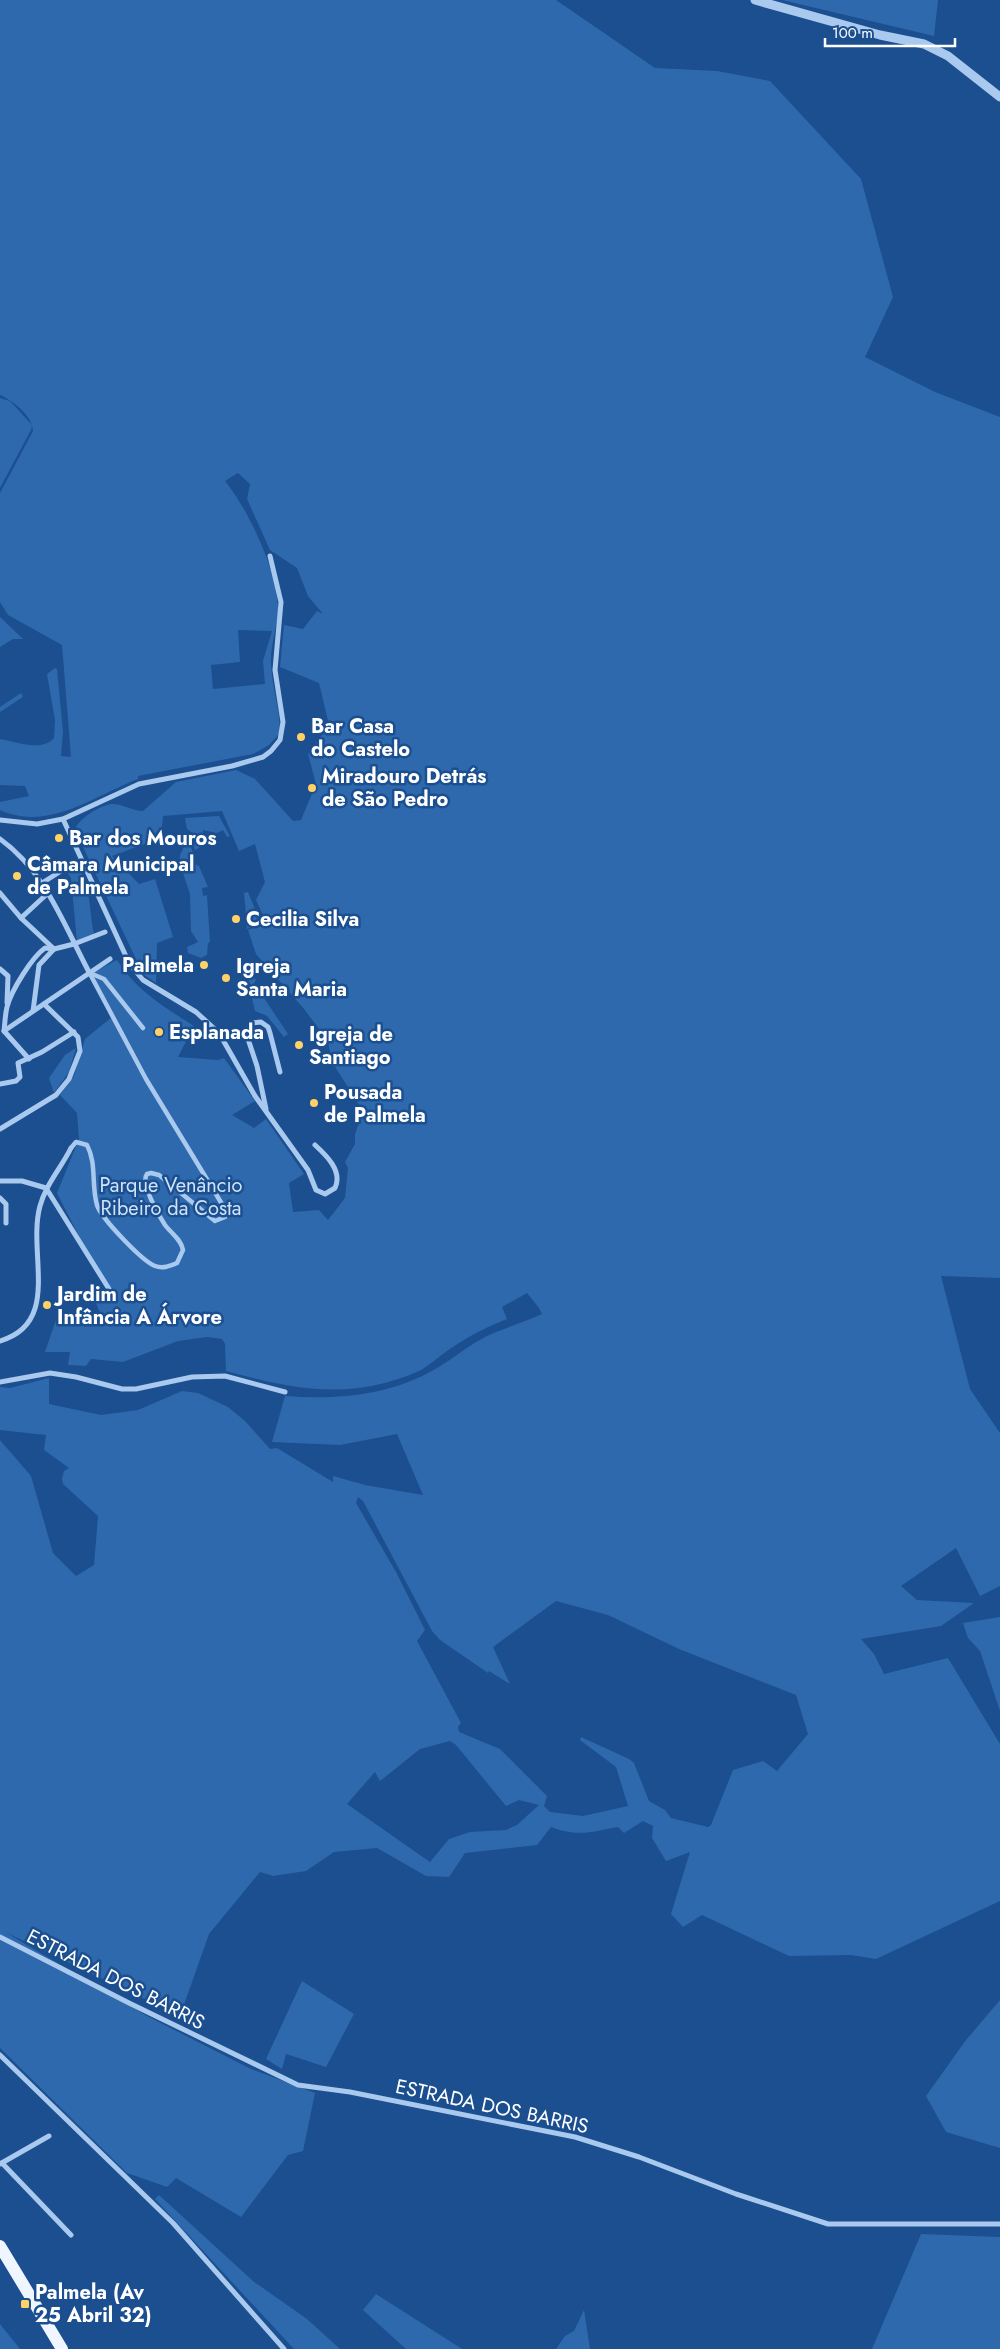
<svg xmlns="http://www.w3.org/2000/svg" width="1000" height="2349" viewBox="0 0 1000 2349" font-family="Jost,sans-serif">
<rect width="100%" height="100%" fill="#1b4f8f"/>
<g fill="#2e69ad" fill-rule="evenodd">
<path d="M0 0H556L655 68 717 71 770 81 861 179 893 297 865 357 935 392 1000 417V1278L941 1276 970 1389 1000 1433V1586L980 1596 956 1548 901 1586 917 1600 974 1603 941 1626 861 1639 874 1654 884 1674 948 1658 1000 1744V1901L876 1959 851 1955 789 1956 702 1915 683 1927 671 1914 690 1852 666 1861 652 1838 653 1826 643 1821 624 1833 618 1827C592 1832 577 1837 551 1827L537 1845 465 1853 449 1877 426 1876 377 1848 334 1852 306 1871 273 1876 260 1872 209 1934 180 2016 5 1932 147 2016 249 2068 315 2093 303 2151 288 2155 241 2217 176 2178 167 2187 127 2173 0 2048V1440L31 1476 53 1553 76 1576 94 1565 98 1516 63 1484 62 1479 64 1471 69 1468 44 1450 46 1435 0 1430V1387L10 1388 49 1378V1404L101 1415 138 1410 182 1391 198 1393 228 1407 245 1421 270 1449 277 1448 333 1482V1476L365 1485 423 1495 397 1434 340 1445 272 1442 285 1396C335 1400 385 1396 430 1372 449 1362 466 1347 485 1337 503 1328 523 1323 542 1314L539 1308 527 1293 502 1307 507 1319C486 1327 465 1338 447 1351 438 1357 429 1366 419 1371 351 1401 295 1390 226 1371L225 1344 222 1339 207 1337 178 1341 123 1362 91 1359 86 1366 68 1365 70 1352H45L58 1314 90 1322 102 1318 91 1291 98 1288 112 1296 93 1264 57 1193 79 1139 77 1113 60 1095 74 1076 85 1039 112 1017 92 973 117 960C138 992 163 1006 194 1026L178 1057 218 1060 224 1058 255 1101 232 1115 254 1128 266 1119 304 1174 289 1183 293 1212 319 1210 328 1220 345 1198 348 1168 345 1162 355 1144V1134L363 1111 332 1062 328 1041 304 1009 256 954 248 930 266 922 256 900 265 882 255 844 239 851 222 811 163 816 161 838 112 856 139 884 155 879 173 937 157 943 156 983 143 974 75 830C78 819 99 806 111 804 121 803 132 811 143 811L176 782 236 770 255 779 293 821 301 820 316 784 308 754 329 725 319 683 280 667 284 625 303 629 317 611 323 614 308 596 297 568 270 550 247 499 250 484 238 473 225 481C249 511 276 568 278 607 278 626 270 645 271 664 272 687 280 709 280 733L269 745 253 754 138 776V779C93 796 49 832 0 810V802L29 796 25 786 0 785V739C17 742 41 752 54 738L55 720 47 674 55 668 57 669 63 732 61 756 71 757 62 645 8 615 0 602V493L33 431C33 416 12 400 0 395ZM238 630 272 631 263 661 265 684 213 689 211 665 240 662ZM358 1497 363 1501 432 1631 440 1640 488 1673 489 1671 510 1684 493 1647 556 1601 608 1615 679 1649 796 1695 808 1734 777 1771 763 1761 733 1770 711 1825 708 1827 671 1818 665 1810 649 1801 634 1763 629 1759 581 1737 580 1740 616 1767 628 1806 583 1816 550 1812 544 1806 547 1796 500 1749 459 1732 458 1727 461 1723 417 1641 425 1630 396 1572 356 1503ZM450 1741 456 1745 506 1806 519 1800 539 1805 517 1825 506 1830 470 1832 449 1839 430 1862 347 1804 375 1772 380 1781 420 1749Z"/>
<polygon points="782,0 938,0 934,36"/>
<polygon points="0,398 10,401 32,425 31,430 0,488"/>
<polygon points="0,617 23,639 13,639 0,647"/>
<polygon points="21,693 23,697 0,712 0,707"/>
<polygon points="219,816 230,836 227,837 223,830 217,833 203,830 203,833 194,834 187,829 185,818"/>
<polygon points="208,835 210,838 208,843 195,850 191,840"/>
<polygon points="185,845 191,847 195,858 193,863 199,866 208,887 202,888 203,896 207,895 210,942 208,943 207,955 201,958 188,953 187,947 198,942 191,931 190,894 180,864 180,855"/>
<path d="M77 864C91 886 89 909 94 934L77 942 71 878 67 872Z"/>
<polygon points="248,892 261,924 247,929 246,920 251,919 251,915 246,915 244,893"/>
<polygon points="250,975 256,980 254,983 288,1034 284,1037 267,1016 255,1011 248,982"/>
<polygon points="76,1048 69,1072 54,1093 49,1078 65,1055"/>
<polygon points="1000,1617 1000,1711 980,1651 968,1638 963,1623"/>
<polygon points="302,1981 354,2014 326,2067 286,2054 282,2069 266,2059"/>
<polygon points="1000,2000 1000,2148 946,2132 926,2096 966,2040"/>
<polygon points="159,2195 253,2281 307,2319 340,2349 294,2349 155,2199"/>
<polygon points="921,2234 1000,2237 1000,2349 872,2349"/>
<polygon points="376,2294 462,2349 406,2349 363,2310"/>
<polygon points="584,2310 590,2349 556,2349 565,2336 574,2331"/>
<polygon points="0,2324 20,2349 0,2349"/>
</g>
<g fill="none" stroke-linecap="round" stroke-linejoin="round">
<g stroke="#a9c9ee" stroke-width="4.5">
<polyline points="90,973 104,979 143,1028"/>
<path d="M71 1148 76 1142 87 1145C97 1164 91 1185 97 1205 101 1218 142 1261 155 1266 163 1269 170 1266 177 1263L183 1250C181 1239 171 1233 165 1225 159 1216 140 1183 147 1174L151 1173 159 1175 215 1221 225 1217V1209L146 1079 89 972"/>
</g>
<g stroke="#a9c9ee" stroke-width="5">
<path d="M63 819 124 952 129 963 143 980 196 1012 219 1033 255 1096 308 1170 316 1190 325 1194 335 1188C343 1171 326 1155 315 1145"/>
<polyline points="0,820 37,824 63,819 139,784 232,766 263,757 271,751 280,740 283,722 275,670 281,602 270,556"/>
<path d="M0 839C45 871 64 925 89 972"/>
<polyline points="42,883 69,866"/>
<polyline points="0,893 21,918 54,949 74,944 105,932"/>
<polyline points="21,918 48,893"/>
<polyline points="0,969 8,976 7,1003"/>
<polyline points="33,1011 39,965 54,949"/>
<polyline points="4,1031 110,959"/>
<path d="M29 1059 4 1031C5 1023 5 1015 7 1007 11 991 32 957 45 948L54 949"/>
<polyline points="0,1084 16,1081 20,1077 18,1063 42,1052 74,1032"/>
<polyline points="266,1109 257,1066 247,1036 249,1027 252,1023 261,1022 268,1027 270,1033 280,1072"/>
<polyline points="0,1129 56,1095 69,1079 80,1051 78,1037 44,1004"/>
<polyline points="0,1181 22,1181 46,1188"/>
<polyline points="46,1188 114,1297"/>
<polyline points="0,1198 6,1204 6,1223"/>
<path d="M0 1341C62 1323 27 1253 40 1206 46 1184 61 1168 71 1148"/>
<polyline points="0,1382 50,1373 76,1377 122,1389 136,1389 192,1377 225,1376 285,1392"/>
<polyline points="0,1937 129,2003 298,2085 350,2092 575,2137 639,2157 736,2194 828,2224 1000,2224"/>
<polyline points="0,2055 173,2223 284,2349"/>
<polyline points="2,2163 71,2235"/>
<polyline points="0,2164 49,2136"/>
</g>
<polyline stroke="#a9c9ee" stroke-width="9" points="755,0 880,35 924,44 948,56 1000,97"/>
<polyline stroke="#f0f6ff" stroke-width="12" points="0,2246 62,2349"/>
</g>
<g fill="#ffd166" stroke="#1b4f8f" stroke-width="2">
<circle cx="301" cy="737" r="5"/>
<circle cx="312" cy="788" r="5"/>
<circle cx="59" cy="838" r="5"/>
<circle cx="17" cy="876" r="5"/>
<circle cx="236" cy="919" r="5"/>
<circle cx="204" cy="965" r="5"/>
<circle cx="226" cy="978" r="5"/>
<circle cx="159" cy="1032" r="5"/>
<circle cx="299" cy="1045" r="5"/>
<circle cx="314" cy="1103" r="5"/>
<circle cx="47" cy="1305" r="5"/>
<rect x="20" y="2299" width="10" height="10" rx="2.5"/>
</g>
<g text-anchor="middle" stroke-width="5" stroke-linejoin="round" paint-order="stroke">
<g font-size="20" font-weight="bold" fill="#fff" stroke="#1b4f8f" text-anchor="start">
<text x="311" y="733">Bar Casa<tspan x="311" dy="23">do Castelo</tspan></text>
<text x="322" y="783">Miradouro Detrás<tspan x="322" dy="23">de São Pedro</tspan></text>
<text x="69" y="845">Bar dos Mouros</text>
<text x="27" y="871">Câmara Municipal<tspan x="27" dy="23">de Palmela</tspan></text>
<text x="246" y="926">Cecilia Silva</text>
<text x="194" y="972" text-anchor="end">Palmela</text>
<text x="236" y="973">Igreja<tspan x="236" dy="23">Santa Maria</tspan></text>
<text x="169" y="1039">Esplanada</text>
<text x="309" y="1041">Igreja de<tspan x="309" dy="23">Santiago</tspan></text>
<text x="324" y="1099">Pousada<tspan x="324" dy="23">de Palmela</tspan></text>
<text x="57" y="1301">Jardim de<tspan x="57" dy="23">Infância A Árvore</tspan></text>
<text x="35" y="2299">Palmela (Av<tspan x="35" dy="23">25 Abril 32)</tspan></text>
</g>
<g font-size="20" fill="#cfe3fa" stroke="#1b4f8f">
<text x="171" y="1192">Parque Venâncio<tspan x="171" dy="23">Ribeiro da Costa</tspan></text>
</g>
<g font-size="20" fill="#fff" stroke="#1b4f8f">
<text transform="translate(116 1979) rotate(27)" y="7">ESTRADA DOS BARRIS</text>
<text transform="translate(492 2106) rotate(12)" y="7">ESTRADA DOS BARRIS</text>
</g>
</g>
<path d="M825 38v8h130v-8" fill="none" stroke="#ffffff" stroke-width="2.5"/>
<text x="832" y="38" font-size="15" fill="#ffffff" stroke="#1b4f8f" stroke-width="4" paint-order="stroke">100 m</text>
</svg>
